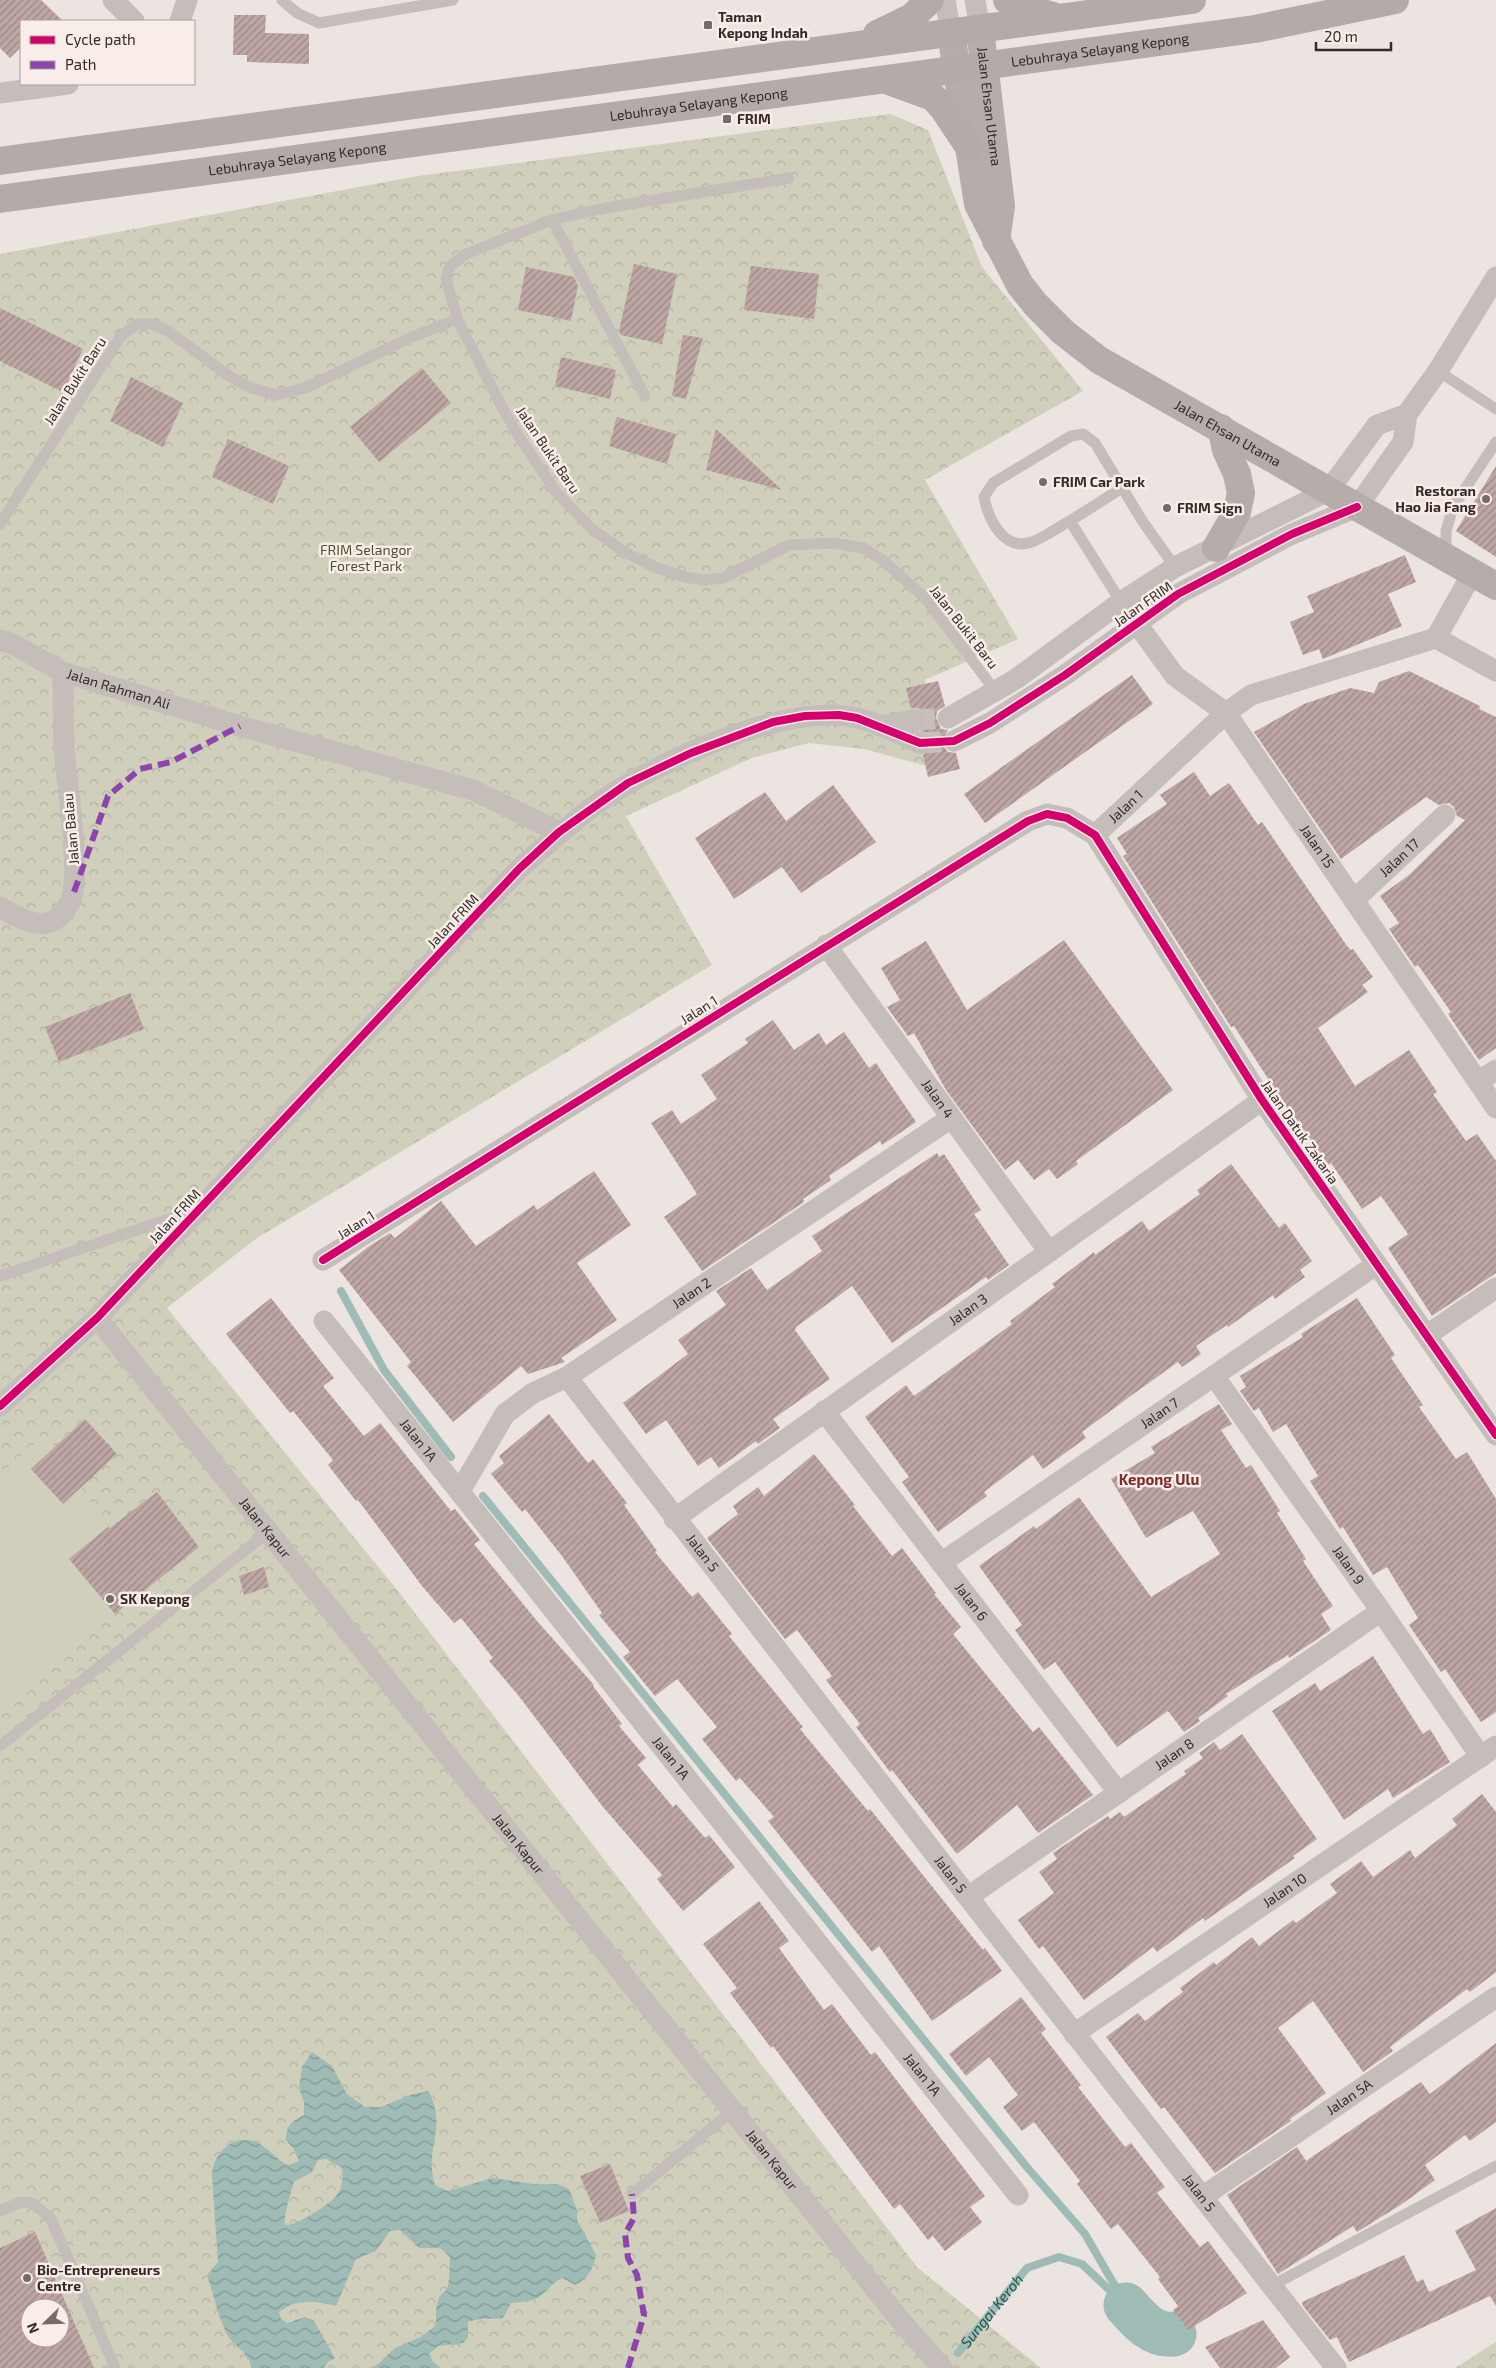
<svg xmlns="http://www.w3.org/2000/svg" width="1496" height="2368" viewBox="0 0 1496 2368" font-family="'Exo 2',sans-serif">
<defs>
<pattern id="forest-crowns" width="20" height="18" patternUnits="userSpaceOnUse" patternTransform="scale(1.25)"><rect width="20" height="18" fill="#d0cfbc"/><path d="M2 6a3 3 0 1 1 6 0M12 15a3 3 0 1 1 6 0" fill="none" stroke="#b3b2a2"/></pattern>
<pattern id="water-waves" width="16" height="10" patternUnits="userSpaceOnUse" patternTransform="scale(1.25)"><rect width="16" height="10" fill="#9fbbb5"/><path d="M0 5q4-4 8 0t8 0" fill="none" stroke="#829893"/></pattern>
<pattern id="building-hatch" width="6" height="6" patternUnits="userSpaceOnUse" patternTransform="scale(1.25)"><rect width="6" height="6" fill="#bea6a4"/><path d="M-1 1l2-2M0 6l6-6M5 7l2-2" fill="none" stroke="#9b8786"/></pattern>
</defs>
<rect width="100%" height="100%" fill="#ece4e0"/>
<g fill="url(#forest-crowns)" fill-rule="evenodd">
<path d="M890 114 928 130 982 267 1083 391 925 480 1018 639 925 680 945 771 864 749 809 743 752 758 626 816 712 965 257 1238 167 1308 398 1591 917 2267 1041 2368H0V254L418 176ZM30 2308H60V2338H30Z"/>
<polygon points="1496,2342 1496,2368 1455,2368"/>
</g>
<polygon fill="#d0cfbc" points="46,1435 55,1447 31,1470 63,1504 81,1487 108,1527 69,1559 115,1614 2,1704 0,1702 0,1475"/>
<path fill="url(#water-waves)" fill-rule="evenodd" d="M312 2052 332 2066 347 2094 365 2107H381L410 2095 428 2091C449 2128 423 2147 435 2185L448 2191 493 2178 534 2184H558L569 2189 577 2210V2220L596 2255C593 2269 588 2279 575 2285L562 2278C552 2283 551 2287 543 2294 534 2302 522 2302 511 2303L503 2318C491 2320 480 2317 468 2322V2337L463 2343 438 2346 429 2354 433 2362 441 2368H369L377 2365 395 2348 421 2337 436 2325V2309L439 2297 447 2289 449 2280 450 2257 440 2248H419L400 2230 390 2231 376 2251 356 2259 336 2306C315 2301 297 2298 279 2312L281 2319 287 2323 305 2317 314 2321 335 2358 328 2362 324 2368H251C251 2353 234 2347 228 2336 218 2318 214 2295 207 2275L218 2262 212 2175C213 2154 233 2133 256 2142 268 2147 276 2160 288 2165L299 2161 294 2149 286 2140C286 2125 292 2121 304 2115V2101L299 2088 302 2067ZM326 2159 342 2168C343 2178 343 2189 335 2197 327 2206 296 2226 285 2225 283 2217 291 2192 294 2182L312 2172 318 2160Z"/>
<g fill="none" stroke-linecap="round" stroke-linejoin="round">
<g stroke="#9fbbb5" stroke-width="8">
<polyline points="341,1291 384,1370 451,1457"/>
<polyline points="483,1496 1026,2166 1085,2234 1126,2305"/>
<path id="s1" d="M958 2353 1027 2268 1059 2257 1082 2264 1119 2299"/>
</g>
<path stroke="#9fbbb5" stroke-width="45" d="M1126 2305C1138 2319 1153 2337 1174 2334"/>
</g>
<g fill="url(#building-hatch)" fill-rule="evenodd">
<polygon points="0,0 41,0 63,21 21,21 21,47 10,58 0,48"/>
<polygon points="234,15 266,15 265,33 309,34 309,64 247,62 247,55 233,55"/>
<polygon points="634,264 677,274 662,344 621,335 619,331"/>
<polygon points="751,266 819,274 814,319 744,310"/>
<polygon points="526,267 574,277 578,286 571,321 518,310"/>
<polygon points="0,308 83,349 63,392 0,361"/>
<polygon points="683,335 703,338 686,399 672,396"/>
<polygon points="561,357 616,370 610,399 555,386"/>
<polygon points="422,368 451,403 379,462 350,427"/>
<polygon points="131,377 183,403 163,447 110,421"/>
<polygon points="617,417 676,434 667,464 609,446"/>
<polygon points="716,429 782,490 706,470"/>
<polygon points="228,439 289,466 273,504 212,477"/>
<polygon points="1496,466 1496,557 1456,531"/>
<polygon points="1405,555 1416,582 1388,594 1402,626 1323,659 1319,649 1303,655 1290,622 1314,612 1307,596"/>
<polygon points="1409,671 1480,706 1479,709 1496,717 1496,1048 1479,1060 1448,1014 1451,1012 1418,965 1415,967 1389,929 1399,923 1380,896 1409,875 1465,820 1457,816 1454,807 1449,803 1439,805 1426,797 1341,859 1254,732 1304,704 1350,688 1374,693 1379,682"/>
<polygon points="1132,675 1153,704 985,823 964,794"/>
<polygon points="938,681 945,706 937,711 936,718 941,729 948,730 942,740 943,746 948,752 956,753 960,769 928,777 923,755 931,749 932,741 930,735 921,730 926,724 924,712 919,708 911,708 906,688"/>
<polygon points="1194,772 1210,796 1229,783 1258,825 1262,822 1347,946 1351,950 1353,949 1373,977 1362,985 1368,992 1318,1028 1355,1086 1409,1050 1437,1092 1433,1094 1466,1141 1477,1134 1496,1161 1496,1273 1432,1316 1388,1248 1408,1234 1381,1196 1362,1209 1331,1163 1329,1165 1291,1114 1234,1026 1231,1027 1123,856 1127,854 1117,838 1167,804 1160,795"/>
<polygon points="833,785 876,842 801,893 782,867 734,899 695,838 765,792 786,821"/>
<polygon points="1064,940 1173,1090 1076,1161 1078,1164 1057,1179 1049,1169 1034,1180 1018,1160 1005,1170 946,1090 914,1033 908,1036 887,1007 900,1000 881,968 926,941 967,1010"/>
<polygon points="130,993 144,1029 59,1062 45,1027"/>
<polygon points="773,1020 794,1050 819,1033 826,1045 844,1032 869,1068 876,1063 916,1122 882,1145 880,1141 829,1176 831,1180 803,1199 804,1202 702,1271 664,1217 697,1194 651,1123 672,1110 681,1124 717,1099 701,1075 748,1043 745,1039"/>
<polygon points="937,1153 939,1157 944,1154 981,1210 974,1214 1009,1265 988,1280 986,1277 892,1343 852,1286 796,1327 795,1330 830,1379 773,1419 780,1428 758,1444 756,1441 719,1468 711,1457 698,1466 666,1420 646,1434 623,1403 688,1354 678,1340 726,1305 716,1291 751,1268 767,1290 822,1251 812,1236"/>
<polygon points="1231,1164 1279,1228 1285,1223 1312,1261 1300,1270 1305,1277 1275,1299 1273,1295 1228,1327 1227,1325 1196,1346 1201,1354 1182,1367 1178,1362 1132,1395 1082,1432 1086,1438 1043,1469 1033,1455 984,1492 987,1496 938,1532 902,1482 909,1477 865,1417 906,1385 914,1396 1012,1324 1010,1321 1055,1287 1052,1284 1094,1252 1095,1255 1142,1221 1149,1231 1200,1194 1197,1190"/>
<polygon points="594,1171 631,1225 577,1263 617,1320 561,1358 565,1362 528,1374 521,1366 453,1422 407,1366 411,1362 339,1270 368,1247 390,1233 395,1238 441,1201 476,1246 534,1205 537,1210"/>
<polygon points="271,1298 334,1378 323,1386 364,1436 380,1423 451,1511 455,1509 480,1540 474,1544 537,1621 594,1685 593,1686 622,1724 619,1726 646,1758 638,1765 673,1807 676,1804 705,1838 709,1835 735,1867 683,1911 657,1879 662,1875 603,1807 518,1695 489,1661 493,1658 461,1618 454,1623 422,1586 358,1500 356,1501 328,1465 333,1460 293,1411 290,1413 226,1334"/>
<polygon points="1357,1298 1395,1355 1391,1358 1423,1405 1419,1407 1456,1459 1467,1452 1496,1499 1496,1712 1481,1722 1445,1669 1441,1672 1409,1625 1418,1618 1387,1567 1373,1575 1343,1527 1340,1529 1310,1481 1318,1476 1286,1424 1273,1432 1259,1408 1254,1411 1240,1391 1246,1387 1240,1376 1303,1337 1301,1334"/>
<polygon points="1219,1404 1232,1424 1221,1430 1246,1468 1251,1465 1280,1511 1277,1513 1306,1559 1303,1561 1333,1606 1321,1614 1331,1630 1289,1658 1288,1655 1226,1694 1228,1696 1198,1718 1200,1721 1184,1732 1168,1711 1117,1747 1055,1662 1044,1670 1015,1630 1022,1625 979,1566 1034,1526 1036,1529 1079,1497 1151,1597 1220,1554 1193,1511 1146,1538 1111,1479 1155,1453 1151,1447"/>
<polygon points="549,1414 588,1463 593,1459 627,1503 624,1505 657,1551 655,1552 692,1597 698,1592 732,1634 729,1636 803,1727 800,1729 868,1811 870,1809 983,1950 985,1948 1002,1971 932,2021 879,1946 872,1952 768,1821 774,1817 740,1778 736,1781 702,1739 717,1727 677,1679 655,1696 623,1657 630,1652 599,1615 602,1613 562,1556 525,1509 522,1512 491,1474 504,1463 499,1456"/>
<polygon points="85,1419 117,1454 63,1504 31,1469"/>
<polygon points="814,1454 855,1505 853,1506 892,1556 902,1548 936,1593 934,1594 961,1627 953,1634 1033,1732 1039,1727 1093,1795 1038,1833 1017,1805 957,1854 892,1770 890,1772 856,1727 860,1724 826,1680 832,1676 797,1630 785,1639 707,1538 738,1514 733,1506 758,1487 764,1496"/>
<polygon points="157,1492 199,1547 115,1614 69,1559 108,1527 110,1528"/>
<polygon points="264,1567 269,1587 244,1595 239,1576"/>
<polygon points="1373,1656 1423,1734 1430,1729 1450,1762 1393,1798 1388,1789 1344,1820 1272,1711 1315,1683 1320,1691"/>
<polygon points="1242,1734 1317,1839 1293,1856 1295,1858 1205,1921 1203,1918 1157,1952 1153,1947 1084,2000 1043,1946 1039,1949 1018,1920 1054,1893 1039,1872 1057,1859 1053,1853 1108,1816 1110,1819 1120,1812 1124,1817 1186,1774 1184,1771 1203,1758 1199,1753 1214,1742 1220,1750"/>
<polygon points="1482,1794 1496,1812 1496,1972 1470,1992 1467,1989 1420,2024 1390,2047 1393,2051 1363,2072 1313,2001 1278,2028 1326,2093 1290,2119 1291,2121 1215,2173 1164,2107 1161,2109 1106,2037 1138,2013 1145,2021 1183,1992 1180,1988 1214,1962 1216,1965 1252,1937 1259,1946 1293,1920 1296,1923 1337,1893 1330,1884 1361,1861 1373,1877 1410,1850 1415,1858 1457,1825 1452,1819"/>
<polygon points="759,1901 789,1941 779,1948 824,2010 832,2004 871,2055 875,2052 985,2196 970,2207 982,2222 945,2251 933,2236 928,2240 900,2204 894,2209 813,2100 773,2046 771,2048 730,1993 737,1988 703,1944"/>
<polygon points="1021,1997 1046,2029 1041,2033 1081,2085 1078,2087 1125,2147 1131,2143 1165,2187 1157,2193 1200,2247 1208,2241 1247,2293 1188,2330 1173,2310 1178,2306 1158,2279 1160,2277 1118,2224 1111,2229 1077,2184 1080,2181 1034,2122 1022,2131 1003,2107 1018,2095 989,2057 966,2076 949,2054"/>
<polygon points="1496,2043 1496,2122 1470,2141 1465,2135 1425,2165 1435,2180 1402,2204 1357,2232 1353,2226 1278,2274 1227,2195 1297,2147 1306,2161 1421,2082 1430,2094"/>
<polygon points="610,2164 629,2211 600,2223 580,2176"/>
<polygon points="1496,2208 1496,2306 1490,2296 1349,2362 1337,2337 1330,2340 1303,2306 1302,2302 1404,2255 1417,2282 1423,2279 1429,2292 1476,2270 1455,2231"/>
<path d="M35 2232 94 2368H0V2248ZM30 2308H60V2338H30Z"/>
<polygon points="1263,2320 1290,2357 1276,2368 1220,2368 1205,2347"/>
</g>
<g fill="none" stroke-linecap="round" stroke-linejoin="round">
<g stroke="#c7bfbb" stroke-width="21" stroke-dasharray="21 11" stroke-linecap="butt">
<polyline points="914,720 948,718"/>
<polyline points="920,743 954,741"/>
</g>
<g stroke="#c4bdba" stroke-width="11">
<polyline points="282,0 297,13 319,23 453,0"/>
<polyline points="552,220 645,396"/>
<polyline points="457,319 446,278 450,266 466,254 552,220 605,208 789,178"/>
<polyline points="1438,371 1496,409"/>
<polyline points="1070,521 1122,488"/>
<polyline points="0,524 121,336 137,324 152,324 168,331 229,376 251,388 277,395 305,388 412,337 457,319 503,409 520,438 556,492 592,529 626,553 657,568 685,577 704,580 723,578 789,545 832,543 863,548 884,561 925,598 996,692"/>
<polyline points="1446,556 1446,531 1453,507 1496,442"/>
<path d="M1121 602 1070 521C1058 527 1045 537 1032 542 1003 552 988 518 984 497L993 483 1071 436 1083 434 1095 443 1143 522 1175 567"/>
<polyline points="0,1276 193,1211"/>
<polyline points="0,1746 268,1532"/>
<polyline points="632,2194 732,2111"/>
<path d="M0 2211C29 2198 28 2198 51 2219L115 2368"/>
<polyline points="1271,2286 1496,2166"/>
</g>
<g stroke="#c4bdba" stroke-width="21">
<polyline points="113,0 134,21"/>
<polyline points="945,0 951,33"/>
<polyline points="975,0 980,29"/>
<polyline points="180,21 187,0"/>
<polyline points="0,93 68,84"/>
<path id="s2" d="M1121 602 1175 676 1226 713 1496 1108"/>
<polyline points="1436,638 1496,671"/>
<path id="s3" d="M0 640 11 643 63 672 240 726 473 790 559 832"/>
<polyline points="948,718 1016,679 1121,602 1175,567 1328,491 1377,425 1407,414"/>
<polyline points="880,726 914,720"/>
<polyline points="954,741 990,723 1065,675 1178,594 1292,534 1357,507 1403,442 1407,414 1438,371 1496,277"/>
<path id="s4" d="M1095 835 1226 713 1251 695 1436 638 1473 572"/>
<path id="s5" d="M1354 900 1445 815"/>
<path d="M0 907C24 921 51 937 69 904 83 879 66 781 64 748 63 723 64 697 63 672"/>
<path id="s6" d="M826 945 1049 1252"/>
<polyline points="1478,1082 1496,1070"/>
<polyline points="323,1260 1028,821 1047,814 1067,818 1095,835 1262,1100 1496,1435"/>
<path id="s7" d="M97 1318 901 2321 942 2368"/>
<path id="s8" d="M324 1321 1018 2195"/>
<polyline points="1427,1335 1496,1288"/>
<path id="s9" d="M1214 1376 1381 1611 1481 1757"/>
<path id="s10" d="M567 1377 968 1897 1336 2368"/>
<path d="M0 1406 97 1318 519 869C545 846 570 823 598 803 655 763 787 701 857 718 879 723 900 734 920 743"/>
<path id="s11" d="M824 1411 1119 1793"/>
<path id="s12" d="M460 1491 505 1414 533 1393 567 1377 951 1118"/>
<path id="s13" d="M674 1519 1262 1100"/>
<path id="s14" d="M941 1563 1377 1264"/>
<path id="s15" d="M968 1897 1381 1611"/>
<path id="s16" d="M1074 2034 1496 1746"/>
<path id="s17" d="M1202 2197 1496 1997"/>
</g>
<g stroke="#b5adaa" stroke-width="28">
<path id="s18" d="M980 29 1001 206 996 241"/>
<path id="s19" d="M951 33 978 204 1020 285 1036 305 1063 332 1099 360 1496 586"/>
<polyline points="1216,548 1237,512 1241,493 1237,474 1226,450 1221,428"/>
</g>
<g stroke="#b3aba9" stroke-width="28">
<polyline points="1007,0 1021,7 1053,16"/>
<polyline points="877,34 912,17 930,0"/>
<polyline points="889,81 933,97 943,108 969,147"/>
<polyline points="0,161 1192,0"/>
<path id="s20" d="M0 199 1255 29 1395 0"/>
</g>
<g stroke="#8e44ad" stroke-width="6" stroke-dasharray="12 6" stroke-linecap="butt">
<polyline points="74,892 108,796 140,769 171,762 240,726"/>
<polyline points="628,2368 644,2315 637,2275 628,2258 625,2234 634,2218 632,2194"/>
</g>
<defs>
<g id="cycleway">
<polyline points="323,1260 1028,821 1047,814 1067,818 1095,835 1262,1100 1496,1435"/>
<polyline points="0,1406 97,1318 519,869 559,832 628,783 691,753 773,722 805,716 839,715 857,718 920,743 954,741 990,723 1065,675 1178,594 1292,534 1357,507"/>
</g>
</defs>
<use href="#cycleway" stroke="#f8ede8" stroke-width="11"/>
<use href="#cycleway" stroke="#d6006c" stroke-width="8"/>
</g>
<g fill="#756b68" stroke="#f8ede8" stroke-width="2">
<rect x="703" y="20" width="10" height="10" rx="2.5"/>
<rect x="722" y="114" width="10" height="10" rx="2.5"/>
<circle cx="1043" cy="482" r="5"/>
<circle cx="1486" cy="499" r="5"/>
<circle cx="1167" cy="508" r="5"/>
<circle cx="110" cy="1599" r="5"/>
<circle cx="27" cy="2278" r="5"/>
</g>
<g text-anchor="middle" stroke-width="5" stroke-linejoin="round" paint-order="stroke">
<g font-size="14" font-weight="bold" fill="#352a28" stroke="#f8ede8" text-anchor="start">
<text x="718" y="22">Taman<tspan x="718" dy="16">Kepong Indah</tspan></text>
<text x="737" y="124">FRIM</text>
<text x="1053" y="487">FRIM Car Park</text>
<text x="1476" y="496" text-anchor="end">Restoran<tspan x="1476" dy="16">Hao Jia Fang</tspan></text>
<text x="1177" y="513">FRIM Sign</text>
<text x="120" y="1604">SK Kepong</text>
<text x="37" y="2275">Bio-Entrepreneurs<tspan x="37" dy="16">Centre</tspan></text>
</g>
<g font-size="14" fill="#352a28" stroke="#f8ede8">
<text dy="5" stroke="none"><textPath href="#s20" startOffset="1110">Lebuhraya Selayang Kepong</textPath></text>
<text dy="5" stroke="none"><textPath href="#s20" startOffset="705">Lebuhraya Selayang Kepong</textPath></text>
<text dy="5" stroke="none"><textPath href="#s18" startOffset="78">Jalan Ehsan Utama</textPath></text>
<text dy="5" stroke="none"><textPath href="#s20" startOffset="300">Lebuhraya Selayang Kepong</textPath></text>
<text transform="translate(75 381) rotate(-57)" y="5">Jalan Bukit Baru</text>
<text dy="5" stroke="none"><textPath href="#s19" startOffset="522">Jalan Ehsan Utama</textPath></text>
<text transform="translate(548 450) rotate(56)" y="5">Jalan Bukit Baru</text>
<text transform="translate(1143 604) rotate(-35)" y="5">Jalan FRIM</text>
<text transform="translate(964 627) rotate(52)" y="5">Jalan Bukit Baru</text>
<text dy="5" stroke="none"><textPath href="#s3" startOffset="129">Jalan Rahman Ali</textPath></text>
<text dy="5" stroke="none"><textPath href="#s4" startOffset="42">Jalan 1</textPath></text>
<text transform="translate(71 829) rotate(-95)" y="5">Jalan Balau</text>
<text dy="5" stroke="none"><textPath href="#s2" startOffset="316">Jalan 15</textPath></text>
<text dy="5" stroke="none"><textPath href="#s5" startOffset="62">Jalan 17</textPath></text>
<text transform="translate(453 921) rotate(-47)" y="5">Jalan FRIM</text>
<text transform="translate(699 1010) rotate(-32)" y="5">Jalan 1</text>
<text dy="5" stroke="none"><textPath href="#s6" startOffset="190">Jalan 4</textPath></text>
<text transform="translate(1300 1132) rotate(55)" y="5">Jalan Datuk Zakaria</text>
<text transform="translate(175 1216) rotate(-47)" y="5">Jalan FRIM</text>
<text transform="translate(356 1225) rotate(-32)" y="5">Jalan 1</text>
<text dy="5" stroke="none"><textPath href="#s12" startOffset="312">Jalan 2</textPath></text>
<text dy="5" stroke="none"><textPath href="#s13" startOffset="361">Jalan 3</textPath></text>
<text dy="5" stroke="none"><textPath href="#s14" startOffset="265">Jalan 7</textPath></text>
<text dy="5" stroke="none"><textPath href="#s8" startOffset="152">Jalan 1A</textPath></text>
<text dy="5" stroke="none"><textPath href="#s7" startOffset="269">Jalan Kapur</textPath></text>
<text dy="5" stroke="none"><textPath href="#s10" startOffset="222">Jalan 5</textPath></text>
<text dy="5" stroke="none"><textPath href="#s9" startOffset="232">Jalan 9</textPath></text>
<text dy="5" stroke="none"><textPath href="#s11" startOffset="241">Jalan 6</textPath></text>
<text dy="5" stroke="none"><textPath href="#s15" startOffset="251">Jalan 8</textPath></text>
<text dy="5" stroke="none"><textPath href="#s8" startOffset="558">Jalan 1A</textPath></text>
<text dy="5" stroke="none"><textPath href="#s7" startOffset="674">Jalan Kapur</textPath></text>
<text dy="5" stroke="none"><textPath href="#s10" startOffset="628">Jalan 5</textPath></text>
<text dy="5" stroke="none"><textPath href="#s16" startOffset="255">Jalan 10</textPath></text>
<text dy="5" stroke="none"><textPath href="#s8" startOffset="962">Jalan 1A</textPath></text>
<text dy="5" stroke="none"><textPath href="#s17" startOffset="178">Jalan 5A</textPath></text>
<text dy="5" stroke="none"><textPath href="#s7" startOffset="1079">Jalan Kapur</textPath></text>
<text dy="5" stroke="none"><textPath href="#s10" startOffset="1032">Jalan 5</textPath></text>
</g>
<g font-size="14" fill="#4b512e" stroke="#f8ede8">
<text x="366" y="555">FRIM Selangor<tspan x="366" dy="16">Forest Park</tspan></text>
</g>
<g font-size="15" font-weight="bold" fill="#7c2c29" stroke="#f8ede8">
<text x="1159" y="1485">Kepong Ulu</text>
</g>
<g font-size="15" font-style="italic" fill="#22524c" stroke="#f8ede8">
<text dy="5" stroke="none"><textPath href="#s1" startOffset="54">Sungai Keroh</textPath></text>
</g>
</g>
<rect x="20" y="20" width="175" height="65" fill="#f8ede8" stroke="#aa9f9b"/>
<rect x="30" y="36" width="25" height="8" fill="#d6006c" stroke="#aa9f9b"/>
<text x="65" y="45" font-size="15" fill="#352a28">Cycle path</text>
<rect x="30" y="61" width="25" height="8" fill="#8e44ad" stroke="#aa9f9b"/>
<text x="65" y="70" font-size="15" fill="#352a28">Path</text>
<g transform="translate(45 2323) rotate(247)"><circle r="24" fill="#f8ede8" stroke="#aa9f9b"/>
<path d="M0-4L9 19L0 12L-9 19Z" fill="#756b68"/>
<text y="-8" font-size="14" font-weight="bold" text-anchor="middle" fill="#352a28">N</text>
</g>
<path d="M1316 42v8h75v-8" fill="none" stroke="#352a28" stroke-width="2.5"/>
<text x="1324" y="42" font-size="15" fill="#352a28" stroke="#f8ede8" stroke-width="4" paint-order="stroke">20 m</text>
</svg>
